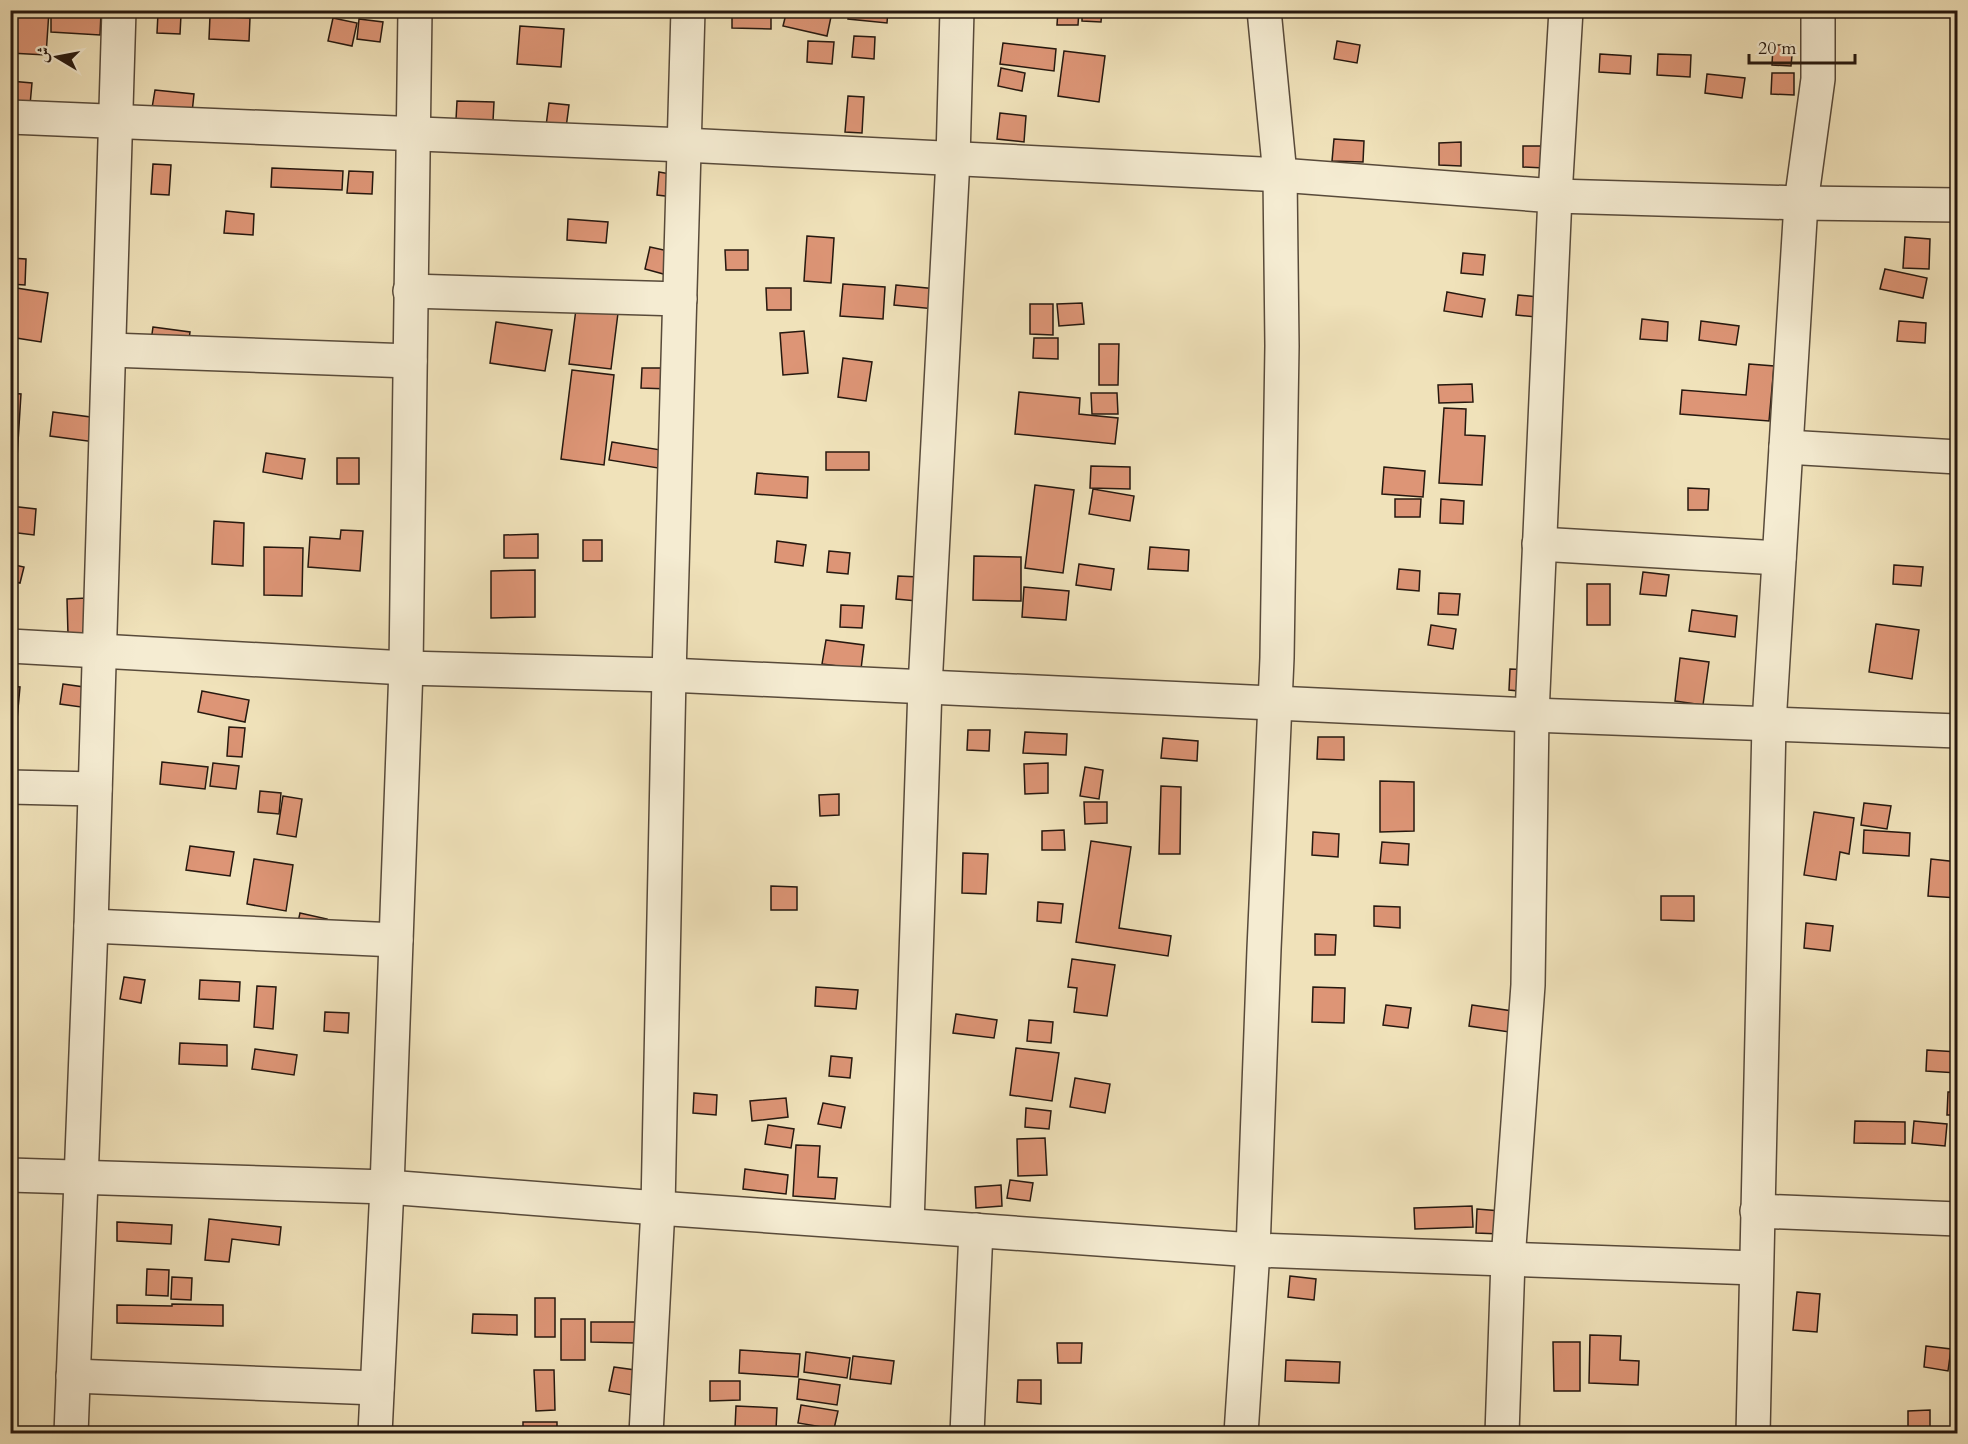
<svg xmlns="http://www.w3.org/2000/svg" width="1968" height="1444" viewBox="0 0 1968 1444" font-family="Cardo,Amiri,serif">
<rect width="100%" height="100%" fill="#f0e2ba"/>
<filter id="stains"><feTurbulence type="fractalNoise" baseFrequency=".00333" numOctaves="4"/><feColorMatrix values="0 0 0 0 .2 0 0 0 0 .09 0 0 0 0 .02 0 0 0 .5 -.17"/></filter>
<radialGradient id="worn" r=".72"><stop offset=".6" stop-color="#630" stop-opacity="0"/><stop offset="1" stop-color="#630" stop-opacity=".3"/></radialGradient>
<g fill="#dd9576" stroke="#26180f" stroke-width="1.5">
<polygon points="10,10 49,11 46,55 10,53"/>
<polygon points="280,10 300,10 300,16 280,15"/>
<polygon points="732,10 771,10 771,29 732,28"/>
<polygon points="787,10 832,12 827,36 783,26"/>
<polygon points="849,10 888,10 887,23 848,19"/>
<polygon points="1058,10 1079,10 1078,25 1057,25"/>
<polygon points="1082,10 1102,10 1101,22 1082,21"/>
<rect x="1900" y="10" width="43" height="4"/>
<polygon points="51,11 101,13 100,35 51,32"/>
<polygon points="158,13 181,15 180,34 157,33"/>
<polygon points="210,16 250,18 249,41 209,39"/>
<polygon points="333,18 357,23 352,46 328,41"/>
<polygon points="359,19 383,22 380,42 357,39"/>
<polygon points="520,26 564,29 561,67 517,64"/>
<polygon points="854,36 875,37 874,59 852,57"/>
<polygon points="808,41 834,42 832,64 807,62"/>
<polygon points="1337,41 1360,45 1357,63 1334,59"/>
<polygon points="1003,43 1056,49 1054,71 1000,64"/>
<polygon points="1773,45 1793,45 1791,66 1772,65"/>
<polygon points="1064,51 1105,56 1099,102 1058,96"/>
<polygon points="1600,54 1631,56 1630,74 1599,72"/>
<polygon points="1658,54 1691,55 1690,77 1657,75"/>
<polygon points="1001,68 1025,73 1022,91 998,86"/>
<polygon points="1772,73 1794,73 1794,95 1771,94"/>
<polygon points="1707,74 1745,78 1742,98 1705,93"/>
<polygon points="10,81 32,83 30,105 10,103"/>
<polygon points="1955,87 1958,87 1958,108 1954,108"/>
<polygon points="155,90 194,94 192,113 152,108"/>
<polygon points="848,96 864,97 862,133 845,132"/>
<polygon points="457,101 494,102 493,121 456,120"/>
<polygon points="549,103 569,105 566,128 546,126"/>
<polygon points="1000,113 1026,116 1024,142 997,139"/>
<polygon points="1334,139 1364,141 1363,162 1332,161"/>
<polygon points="1461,142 1461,166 1439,165 1439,143"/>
<polygon points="1523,146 1545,146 1544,168 1523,167"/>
<polygon points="153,164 171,165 169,195 151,194"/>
<polygon points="272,168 343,171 342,190 271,187"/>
<polygon points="349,171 373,172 372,194 347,193"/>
<polygon points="659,172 676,175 673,197 657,195"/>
<polygon points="226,211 254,214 253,235 224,233"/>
<polygon points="568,219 608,222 606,243 567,240"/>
<polygon points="807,236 834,238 831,283 804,281"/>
<polygon points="1954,236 1958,236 1958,257 1953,257"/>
<polygon points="1905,237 1930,239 1929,269 1903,268"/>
<polygon points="650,247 673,252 667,275 645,269"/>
<polygon points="725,250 748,250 748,270 726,270"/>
<polygon points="1463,253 1485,255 1483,275 1461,273"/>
<polygon points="10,258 26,259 25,285 10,284"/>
<polygon points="1885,269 1927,278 1923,298 1880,289"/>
<polygon points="843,284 885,287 883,319 840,316"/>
<polygon points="896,285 937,289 935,309 894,305"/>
<polygon points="10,287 48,293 41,342 10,337"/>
<polygon points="766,288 791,288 791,310 767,310"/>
<polygon points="1447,292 1485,299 1482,317 1444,311"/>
<polygon points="1518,295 1538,297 1536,317 1516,315"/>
<polygon points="1082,303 1084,324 1059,326 1057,304"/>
<polygon points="1030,304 1053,304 1053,335 1030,334"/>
<polygon points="576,309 618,313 611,369 569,364"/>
<polygon points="1642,319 1668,322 1667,341 1640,339"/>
<polygon points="1701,321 1739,326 1736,345 1699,340"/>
<polygon points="1899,321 1926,323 1925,343 1897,341"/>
<polygon points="496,322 552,330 545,371 490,363"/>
<polygon points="153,327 190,332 187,354 150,348"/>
<polygon points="804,331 808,373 783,375 780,333"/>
<polygon points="1034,338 1058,338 1058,359 1033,358"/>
<polygon points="1099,344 1119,344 1118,385 1099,385"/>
<polygon points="843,358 872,362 866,401 838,397"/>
<polygon points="1749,364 1774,366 1769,421 1680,414 1682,390 1746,395"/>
<polygon points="642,368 670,368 669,389 641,388"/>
<polygon points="572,370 614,375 604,465 561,459"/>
<polygon points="1472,384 1473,402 1439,403 1438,385"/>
<polygon points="1019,392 1080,398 1079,414 1118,418 1115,444 1015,434"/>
<polygon points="10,393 21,394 17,458 10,458"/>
<polygon points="1091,393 1117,393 1118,414 1092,414"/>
<polygon points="1444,408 1466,409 1465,435 1485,436 1482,485 1439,483"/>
<polygon points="53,412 98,418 95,442 50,436"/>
<polygon points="612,442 667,451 664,469 609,460"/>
<rect x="826" y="452" width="43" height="18"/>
<polygon points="266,453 305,459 302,479 263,472"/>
<rect x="337" y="458" width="22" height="26"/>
<polygon points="1091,466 1130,467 1130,489 1090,488"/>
<polygon points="1384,467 1425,471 1423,497 1382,494"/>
<polygon points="757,473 808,477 807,498 755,494"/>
<polygon points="1035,485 1074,490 1063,573 1025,568"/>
<polygon points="1688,488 1709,489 1708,510 1688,510"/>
<polygon points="1093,489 1134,496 1130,521 1089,514"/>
<polygon points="1395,499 1421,499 1420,517 1395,517"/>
<polygon points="1441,499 1464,501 1463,524 1440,523"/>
<polygon points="10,506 36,509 34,535 10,532"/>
<polygon points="214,521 244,523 243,566 212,564"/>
<polygon points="341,530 363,531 360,571 308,567 310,537 340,539"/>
<polygon points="538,534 538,558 504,558 504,535"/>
<rect x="583" y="540" width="19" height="21"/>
<polygon points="777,541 806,545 803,566 775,562"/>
<polygon points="264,547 303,548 302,596 264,595"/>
<polygon points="1150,547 1189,550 1188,571 1148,569"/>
<polygon points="829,551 850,553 848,574 827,572"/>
<polygon points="974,556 1021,557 1021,601 973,600"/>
<polygon points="10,564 24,567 20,583 10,581"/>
<polygon points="1079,564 1114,569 1111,590 1076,585"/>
<polygon points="1894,565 1923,567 1921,586 1893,584"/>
<polygon points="1399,569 1420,571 1419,591 1397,589"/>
<polygon points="535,570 535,617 491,618 491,571"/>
<polygon points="1643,572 1669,575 1666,596 1640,594"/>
<polygon points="898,576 919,577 917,601 896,599"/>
<rect x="1587" y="584" width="23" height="41"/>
<polygon points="1024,587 1069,591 1066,620 1022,617"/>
<polygon points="1439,593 1460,594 1458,615 1438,614"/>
<polygon points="87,598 88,633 68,634 67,599"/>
<polygon points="841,605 864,606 862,628 840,627"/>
<polygon points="1692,610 1737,616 1735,637 1689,631"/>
<polygon points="1876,624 1919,630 1912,679 1869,672"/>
<polygon points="1431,625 1456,629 1453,649 1428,645"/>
<polygon points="826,640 864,645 861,669 822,664"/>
<polygon points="1680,658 1709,662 1703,705 1675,701"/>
<polygon points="1510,669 1530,670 1529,692 1509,690"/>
<polygon points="63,684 84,687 81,707 60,704"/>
<polygon points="10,686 20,687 12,774 10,774"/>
<polygon points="202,691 249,700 245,722 198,712"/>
<polygon points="229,727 245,728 242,757 227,756"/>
<polygon points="968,730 990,730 989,751 967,750"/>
<polygon points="1025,732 1067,734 1066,755 1023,753"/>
<polygon points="1318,737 1344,737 1344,760 1317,759"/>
<polygon points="1163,738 1198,741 1197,761 1161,758"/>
<polygon points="162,762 208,767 205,789 160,784"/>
<polygon points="213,763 239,766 236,789 210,786"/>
<polygon points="1048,763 1048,793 1025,794 1024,764"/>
<polygon points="1085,767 1103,770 1099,799 1080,796"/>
<polygon points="1380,781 1414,782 1414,831 1380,832"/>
<polygon points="1161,786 1181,787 1180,854 1159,854"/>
<polygon points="260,791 281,793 279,814 258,812"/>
<polygon points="839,794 839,815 820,816 819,795"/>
<polygon points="283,796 302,799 296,837 277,834"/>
<polygon points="1084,802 1107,802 1107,823 1085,824"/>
<polygon points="1864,803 1891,806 1887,829 1861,825"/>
<polygon points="1814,812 1854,818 1849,854 1840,852 1836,880 1804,875"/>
<polygon points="1064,830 1065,850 1042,850 1042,831"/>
<polygon points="1864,830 1910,833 1909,856 1863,853"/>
<polygon points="1313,832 1339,834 1338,857 1312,855"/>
<polygon points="1091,841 1131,847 1119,928 1171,936 1168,956 1076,942"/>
<polygon points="1382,842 1409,844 1408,865 1380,863"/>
<polygon points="190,846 234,852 230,876 186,870"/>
<polygon points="963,853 988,854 986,894 962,893"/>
<polygon points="254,859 293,865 286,911 247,904"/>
<polygon points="1931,859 1958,862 1958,898 1928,896"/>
<polygon points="771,886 797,887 797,910 771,910"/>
<polygon points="1661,896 1694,896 1694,921 1661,920"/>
<polygon points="1038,902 1063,904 1061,923 1037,921"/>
<polygon points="1374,906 1400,907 1400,928 1374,926"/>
<polygon points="300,913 327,919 322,937 296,931"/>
<polygon points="1806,923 1833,926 1830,951 1804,948"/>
<polygon points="1315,934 1336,935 1335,955 1315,955"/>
<polygon points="1072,959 1115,965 1107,1016 1074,1012 1077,988 1068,987"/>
<polygon points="124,977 145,980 141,1003 120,999"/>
<polygon points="200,980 240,982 239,1001 199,999"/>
<polygon points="257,986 276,987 273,1029 254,1027"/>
<polygon points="816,987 858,990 856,1009 815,1006"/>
<polygon points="1313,987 1345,988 1344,1023 1312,1022"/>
<polygon points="1386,1005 1411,1008 1408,1028 1383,1025"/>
<polygon points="1472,1005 1519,1012 1516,1033 1469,1026"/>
<polygon points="325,1012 349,1013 348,1033 324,1031"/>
<polygon points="956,1014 997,1020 994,1038 953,1033"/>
<polygon points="1029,1020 1053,1022 1051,1043 1027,1041"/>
<polygon points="180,1043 227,1045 227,1066 179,1064"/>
<polygon points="1016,1048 1059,1053 1052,1101 1010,1095"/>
<polygon points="255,1049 297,1055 294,1075 252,1069"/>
<polygon points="1927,1050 1958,1052 1958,1073 1926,1071"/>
<polygon points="831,1056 852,1058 850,1078 829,1076"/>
<polygon points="1075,1078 1110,1084 1105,1113 1070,1107"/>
<polygon points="1948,1092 1958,1092 1958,1115 1947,1115"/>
<polygon points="694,1093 717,1095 716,1115 693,1113"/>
<polygon points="786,1098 788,1117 752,1121 750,1101"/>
<polygon points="823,1103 845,1107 841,1128 818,1124"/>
<polygon points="1026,1108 1051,1111 1049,1129 1025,1127"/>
<polygon points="1855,1121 1905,1122 1905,1144 1854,1143"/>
<polygon points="1914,1121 1947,1124 1945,1146 1912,1143"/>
<polygon points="768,1125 794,1129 791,1148 765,1144"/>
<polygon points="1045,1138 1047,1175 1018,1176 1017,1139"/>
<polygon points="796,1145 820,1146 818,1177 837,1178 835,1199 793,1196"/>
<polygon points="745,1169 788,1175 786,1194 743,1189"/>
<polygon points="1010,1180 1033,1183 1030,1201 1007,1198"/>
<polygon points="1001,1185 1002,1206 976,1208 975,1187"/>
<polygon points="1472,1206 1473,1227 1415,1229 1414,1208"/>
<polygon points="1477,1209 1501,1211 1500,1234 1476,1233"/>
<polygon points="209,1219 281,1227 279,1245 232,1239 229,1262 205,1260"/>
<polygon points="117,1222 172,1225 171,1244 117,1241"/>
<polygon points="147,1269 169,1270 168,1296 146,1295"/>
<polygon points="1290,1276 1316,1279 1314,1300 1288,1297"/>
<polygon points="172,1277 192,1278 191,1300 171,1299"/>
<polygon points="1797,1292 1820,1294 1817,1332 1793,1330"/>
<rect x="535" y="1298" width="20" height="39"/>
<polygon points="172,1304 223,1305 223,1326 117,1323 117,1305 172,1306"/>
<polygon points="473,1314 517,1315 517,1335 472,1333"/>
<rect x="561" y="1319" width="24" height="41"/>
<polygon points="591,1322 636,1322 636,1343 591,1342"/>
<polygon points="1590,1335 1621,1336 1620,1360 1639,1361 1638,1385 1589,1383"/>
<polygon points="1553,1342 1580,1342 1580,1391 1554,1391"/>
<polygon points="1057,1343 1082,1343 1081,1363 1058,1363"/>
<polygon points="1926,1346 1951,1349 1948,1371 1924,1367"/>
<polygon points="740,1350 800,1354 798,1377 739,1373"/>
<polygon points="806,1352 850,1358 847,1378 804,1372"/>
<polygon points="853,1356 894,1361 891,1384 850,1379"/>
<polygon points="1286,1360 1340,1362 1339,1383 1285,1381"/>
<polygon points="614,1367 635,1370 632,1395 609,1391"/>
<polygon points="534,1370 554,1370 555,1410 536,1411"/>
<polygon points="799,1379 840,1385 837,1405 797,1399"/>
<polygon points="1018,1380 1041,1380 1041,1404 1017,1402"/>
<polygon points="710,1381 740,1381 740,1400 710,1401"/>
<polygon points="1954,1402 1958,1402 1958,1423 1955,1423"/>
<polygon points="801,1405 838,1411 834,1429 798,1423"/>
<polygon points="736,1406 777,1408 776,1430 735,1428"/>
<polygon points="1930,1410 1930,1434 1908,1434 1908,1411"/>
<rect x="523" y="1422" width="34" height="12"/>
</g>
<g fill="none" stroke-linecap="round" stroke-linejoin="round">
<defs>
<g id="minor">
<polyline points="10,117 684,145 1280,175 1555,196 1801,203 1958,205"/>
<polyline points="410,291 680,299"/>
<polyline points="110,350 410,361"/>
<polyline points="1786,447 1958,457"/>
<polyline points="1539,544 1779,558"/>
<polyline points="10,646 406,668 669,675 1532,715 1958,731"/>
<polyline points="10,787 95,789"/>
<polyline points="91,926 396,940"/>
<polyline points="10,1175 387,1187 658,1208 1253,1250 1756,1268"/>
<polyline points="1757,1211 1958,1219"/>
<polyline points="907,1225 925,687 953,159 957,10"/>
<polyline points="73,1376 377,1388"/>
<polyline points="71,1434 91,926 119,10"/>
<polyline points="375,1434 387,1187 406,668 415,10"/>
<polyline points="646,1434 658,1208 669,675 688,10"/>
<polyline points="967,1434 976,1230"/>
<polyline points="1241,1434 1253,1250 1264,949 1277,658 1282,346 1280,175 1264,10"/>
<polyline points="1502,1434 1508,1260 1528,985 1532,715 1555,196 1566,10"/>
<polyline points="1753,1434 1769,724 1801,203 1818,79 1818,10"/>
</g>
</defs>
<use href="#minor" stroke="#584a3a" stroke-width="36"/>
<use href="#minor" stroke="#f5ecd2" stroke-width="33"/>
</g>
<rect width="1968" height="1444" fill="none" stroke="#f0e2ba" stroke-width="36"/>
<rect x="12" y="12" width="1944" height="1420" fill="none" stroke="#26180f" stroke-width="3"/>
<rect x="18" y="18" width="1932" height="1408" fill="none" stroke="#26180f" stroke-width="1.5"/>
<g transform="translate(57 57) rotate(280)" stroke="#f5ecd2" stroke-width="4.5" paint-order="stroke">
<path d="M0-4.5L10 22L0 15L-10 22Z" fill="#26180f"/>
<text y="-9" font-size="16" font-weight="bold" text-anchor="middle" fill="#26180f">ش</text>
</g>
<path d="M1749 54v9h106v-9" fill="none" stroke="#26180f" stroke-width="3"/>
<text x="1758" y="54" font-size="18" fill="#26180f" stroke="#f5ecd2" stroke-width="4.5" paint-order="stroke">20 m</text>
<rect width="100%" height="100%" filter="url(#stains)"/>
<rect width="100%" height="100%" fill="url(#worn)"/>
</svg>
